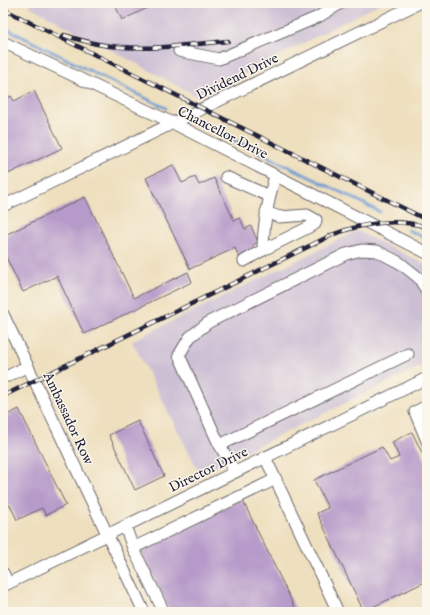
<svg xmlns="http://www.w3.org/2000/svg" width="430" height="615" viewBox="0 0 430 615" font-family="'IM FELL English',serif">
<rect width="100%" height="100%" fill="#fbf7ec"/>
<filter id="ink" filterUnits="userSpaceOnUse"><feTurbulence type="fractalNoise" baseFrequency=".025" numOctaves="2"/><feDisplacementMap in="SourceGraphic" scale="8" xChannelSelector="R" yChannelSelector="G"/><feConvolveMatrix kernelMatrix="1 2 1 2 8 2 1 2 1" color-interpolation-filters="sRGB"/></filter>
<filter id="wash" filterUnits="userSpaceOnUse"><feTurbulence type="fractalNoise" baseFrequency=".012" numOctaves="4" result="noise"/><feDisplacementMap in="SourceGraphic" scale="16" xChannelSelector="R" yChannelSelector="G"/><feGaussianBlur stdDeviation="0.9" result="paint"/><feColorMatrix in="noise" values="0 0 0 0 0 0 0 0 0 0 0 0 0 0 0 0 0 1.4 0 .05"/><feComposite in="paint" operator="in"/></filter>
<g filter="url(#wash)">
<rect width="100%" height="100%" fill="#eedfbe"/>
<g fill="#ccbfd4">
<polygon points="34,3 381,3 199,97 29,6"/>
<polygon points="357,231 427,265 427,363 200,474 132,341"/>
</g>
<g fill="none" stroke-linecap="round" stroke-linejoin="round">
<g stroke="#6b9cd5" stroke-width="3">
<polyline points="3,27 106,79 166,108"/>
<polyline points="211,129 359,201 380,212"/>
<polyline points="408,230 427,238"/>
</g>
</g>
<g id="blocks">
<g fill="#b69ac9">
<polygon points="114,3 158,3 122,20"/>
<polygon points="34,91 62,148 6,175 3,170 3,100 11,96 14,101"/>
<polygon points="173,165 182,183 195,177 199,185 214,178 234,220 240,218 245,229 251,226 258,242 253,245 255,249 239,257 235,248 190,269 146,178"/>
<polygon points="85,197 134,298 188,272 192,282 84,334 57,276 23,292 3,251 3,236"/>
<polygon points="19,409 66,505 46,515 42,508 17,520 10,505 3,508 3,417"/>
<polygon points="138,421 164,476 135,490 109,435"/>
<polygon points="412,432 426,461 427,461 427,581 373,607 375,612 364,612 317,513 328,508 314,480 382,447 390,461 399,457 392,442"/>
<polygon points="242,499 297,612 170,612 140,549"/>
</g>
</g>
</g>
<g filter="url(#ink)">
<use href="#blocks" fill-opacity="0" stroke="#696469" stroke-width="1"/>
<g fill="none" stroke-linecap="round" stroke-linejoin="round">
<defs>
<g id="minor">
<polyline points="3,42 173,123 427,253"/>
<polyline points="179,51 219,59 318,17 341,3"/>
<polyline points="226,177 269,196"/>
<polyline points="3,206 419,3"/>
<polyline points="263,250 315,224 316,220 307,215 279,217 266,212"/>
<path d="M244 261 263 250C263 224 268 201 275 176"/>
<polyline points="3,314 144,612"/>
<polyline points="3,376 8,376 28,366"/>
<polyline points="427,406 415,412 427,441"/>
<polyline points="220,445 408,354"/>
<polyline points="265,457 338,612"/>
<polyline points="235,472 218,442 179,355 190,337 209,322 346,254 362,250 377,251 400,263 419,278 427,291"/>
<polyline points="125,526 133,548 164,612"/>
<polyline points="133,548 276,479"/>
<polyline points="3,573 8,583"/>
<polyline points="3,586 427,378"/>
</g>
</defs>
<use href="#minor" stroke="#696469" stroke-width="13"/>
<use href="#minor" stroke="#fff" stroke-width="11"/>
<defs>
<g id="rail">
<polyline points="3,9 427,220"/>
<path d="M64 35C82 41 102 46 121 47 155 50 193 44 228 41"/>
<path d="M3 396 334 234C365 223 395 218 427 227"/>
</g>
</defs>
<use href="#rail" stroke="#22223b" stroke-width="4.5"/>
<use href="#rail" stroke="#fbf7ec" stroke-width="3" stroke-dasharray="9" stroke-linecap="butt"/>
</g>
</g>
<g text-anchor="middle" stroke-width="3" stroke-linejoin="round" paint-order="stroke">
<g font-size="14" fill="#22223b" stroke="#fbf7ec">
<text transform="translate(237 76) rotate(-26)" y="5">Dividend Drive</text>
<text transform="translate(223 132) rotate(27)" y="5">Chancellor Drive</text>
<text transform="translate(69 418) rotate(65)" y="5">Ambassador Row</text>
<text transform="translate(208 469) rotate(-26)" y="5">Director Drive</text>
</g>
</g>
<rect width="430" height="615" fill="none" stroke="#fbf7ec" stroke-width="16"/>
</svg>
